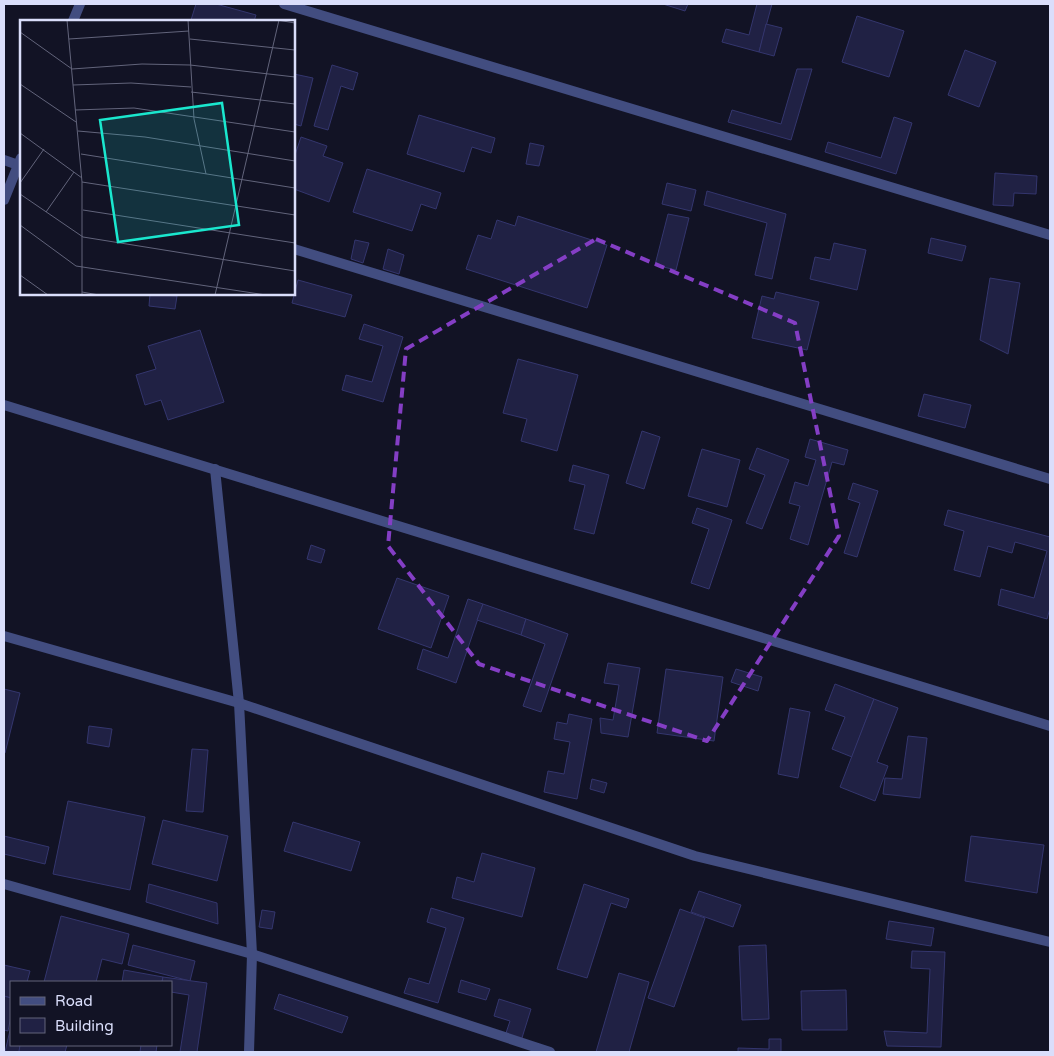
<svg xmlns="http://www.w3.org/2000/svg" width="1054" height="1056" viewBox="0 0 1054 1056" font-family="'Varela Round',sans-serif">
<rect width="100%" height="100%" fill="#121325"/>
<g fill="#202144" stroke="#34366e">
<polygon points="196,4 216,4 256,15 254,21 195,21 191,20"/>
<polygon points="663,4 688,4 685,11"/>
<polygon points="757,4 772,4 759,52 722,42 726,29 749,35"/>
<polygon points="857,16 904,31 889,77 842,62"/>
<polygon points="766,24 782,28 774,56 759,52"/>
<polygon points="965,50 996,62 979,107 948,95"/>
<polygon points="332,65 358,73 353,90 341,86 328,130 314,126"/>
<polygon points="797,69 812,69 791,140 728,122 732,110 781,124"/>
<polygon points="294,74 313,78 301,126 294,124"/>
<polygon points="419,115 495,138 491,153 472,147 464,172 407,154"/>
<polygon points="894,117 912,123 896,174 825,152 828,142 881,158"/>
<polygon points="301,137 327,146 323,156 343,163 329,202 294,189 294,158"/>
<polygon points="530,143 544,146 539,166 526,164"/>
<polygon points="367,169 441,193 436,209 421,204 412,231 353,212"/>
<polygon points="995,173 1037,176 1036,194 1014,193 1013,206 993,205"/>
<polygon points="667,183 696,190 691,211 662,204"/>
<polygon points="707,191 786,214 772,279 755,275 767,223 704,205"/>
<polygon points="668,214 689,218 676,270 655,265"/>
<polygon points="518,216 607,245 587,308 466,269 478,235 491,239 497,220 515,226"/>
<polygon points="931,238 966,246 962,261 928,253"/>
<polygon points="355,240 369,243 363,263 351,259"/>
<polygon points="834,243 866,250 857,290 810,279 815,257 830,260"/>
<polygon points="388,249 404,255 399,274 383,269"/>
<polygon points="990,278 1020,283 1008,354 980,340"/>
<polygon points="298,280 352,295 345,317 292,303"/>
<polygon points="776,292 819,302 807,350 752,338 762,296 774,299"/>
<polygon points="150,294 177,296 175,309 149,306"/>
<polygon points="364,324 403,337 383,402 342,390 346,375 372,382 383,346 359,339"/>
<polygon points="200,330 224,402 168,420 161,400 145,405 136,375 156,369 148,346"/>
<polygon points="518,359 578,375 557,451 521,441 527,419 503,413"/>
<polygon points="924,394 971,405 965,428 918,416"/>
<polygon points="642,431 660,437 644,489 626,483"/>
<polygon points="810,439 848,450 844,465 832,462 808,545 790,539 800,506 789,503 795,482 808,486 816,460 805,457"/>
<polygon points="757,448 789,460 762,529 746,523 765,475 749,469"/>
<polygon points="702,449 740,460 727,507 688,496"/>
<polygon points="573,465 609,475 594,534 574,529 585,485 569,481"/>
<polygon points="853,483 878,491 857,557 844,553 860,503 848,499"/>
<polygon points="697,508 732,520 709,589 691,583 709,529 692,523"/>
<polygon points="948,510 1050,537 1050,608 1047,619 998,605 1001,589 1034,598 1047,551 1015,542 1012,553 988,546 980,577 954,570 964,531 944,525"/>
<polygon points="311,545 325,550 321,563 307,559"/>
<polygon points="397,578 449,596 431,648 378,629"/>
<polygon points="468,599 483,604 456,683 417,669 423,649 448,658"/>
<polygon points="483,604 526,619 521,635 477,620"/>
<polygon points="526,619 568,634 541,712 523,706 545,644 521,635"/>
<polygon points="608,663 640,668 628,737 601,733 600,718 613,720 619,685 604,683"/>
<polygon points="666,669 723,677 714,741 657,733"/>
<polygon points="736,669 762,677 758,691 731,682"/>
<polygon points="835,684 874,699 852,757 832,749 845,717 825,710"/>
<polygon points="4,689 20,693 5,753 4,753"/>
<polygon points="874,699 898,708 877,762 888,766 875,801 840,787"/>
<polygon points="790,708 810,712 798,778 778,774"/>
<polygon points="569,714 592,719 577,799 544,792 548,771 564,774 570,742 554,739 557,722 567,724"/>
<polygon points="89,726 112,729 109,747 87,743"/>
<polygon points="908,736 927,738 920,798 883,794 885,778 902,779"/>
<polygon points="192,749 208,750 203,812 186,811"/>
<polygon points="592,779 607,783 604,793 590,789"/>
<polygon points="68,801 145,817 130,890 53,874"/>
<polygon points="163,820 228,836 217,881 152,864"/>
<polygon points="293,822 360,842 351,871 284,851"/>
<polygon points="4,836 49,847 45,864 4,854"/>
<polygon points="971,836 1044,845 1037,893 965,881"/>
<polygon points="482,853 535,868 522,917 452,898 457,877 474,882"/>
<polygon points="149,884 217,903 218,924 146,902"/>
<polygon points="584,884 629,899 626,908 611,903 587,978 557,969"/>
<polygon points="699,891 741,905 733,927 691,912"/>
<polygon points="431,908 464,918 438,1003 404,993 409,978 429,984 446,928 427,922"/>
<polygon points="680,909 705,918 674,1007 648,998"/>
<polygon points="262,910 275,912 272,929 259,927"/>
<polygon points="61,916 129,934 122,964 102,959 96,982 44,982"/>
<polygon points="889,921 934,928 931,946 886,939"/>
<polygon points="133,945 195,961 190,981 128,965"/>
<polygon points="766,945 769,1019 742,1020 739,946"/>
<polygon points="912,951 945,952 941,1047 887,1046 884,1031 927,1033 930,969 911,968"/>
<polygon points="4,965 30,971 27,982 11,982 11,998 4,996"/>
<polygon points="124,970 163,977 162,982 122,982"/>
<polygon points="619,973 649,982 629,1052 596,1052"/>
<polygon points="163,977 207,983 197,1052 180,1052 189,995 171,992 171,982 162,982"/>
<polygon points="461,980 490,989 486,1000 458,992"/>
<polygon points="846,990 847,1030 802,1030 801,991"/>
<polygon points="279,994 348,1017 342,1033 274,1009"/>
<polygon points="4,996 11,998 11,1016 8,1031 4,1030"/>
<polygon points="499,999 531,1009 521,1041 505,1036 510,1021 494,1016"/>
<polygon points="11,1026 11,1045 20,1045 19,1052 5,1052"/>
<polygon points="769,1039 781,1039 781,1052 738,1052 738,1048 769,1049"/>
<polygon points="20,1045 67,1045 65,1052 19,1052"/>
<polygon points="136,1045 157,1045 156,1052 140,1052 141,1045"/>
</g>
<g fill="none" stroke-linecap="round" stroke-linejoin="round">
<g stroke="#424d80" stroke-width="10">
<polyline points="284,4 1050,235"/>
<polyline points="73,21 80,4"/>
<polyline points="4,160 21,166"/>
<polyline points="4,200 21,158"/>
<polyline points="294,249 1050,479"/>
<polyline points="4,405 1050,726"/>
<polyline points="215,469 239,703 252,954 249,1052"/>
<polyline points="4,636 239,703 695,856 1050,942"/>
<polyline points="4,884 252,954 550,1052"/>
</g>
</g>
<path fill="none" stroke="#843ec5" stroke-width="4" stroke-dasharray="10 6" stroke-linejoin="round" d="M596 239 795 323 839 536 707 741 479 664 388 546 406 349Z"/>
<g transform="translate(20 20)">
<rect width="275" height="275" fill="#121325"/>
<path fill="none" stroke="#62647b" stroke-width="1" d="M47 0 62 162V275M168 0 174 99 186 154M257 0 275 3M0 12 52 49 122 44 170 45 275 57M49 19 169 11M170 19 275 30M0 64 56 102M53 65 111 63 171 67M171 72 275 84M55 90 114 88 275 112M58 111 125 117 275 141M0 113 62 158M61 134 275 168M62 162 275 195M0 163 24 129M0 174 63 217 275 251M63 190 275 223M26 192 54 152M0 205 56 246 246 275M0 255 28 275M62 272 79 275M195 275 259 0"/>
<path fill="#1ae7ce" fill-opacity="0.15" stroke="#1ae7ce" stroke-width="2.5" d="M202 83 219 205 98 222 80 100Z"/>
<rect width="275" height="275" fill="none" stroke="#dadefb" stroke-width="2.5"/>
</g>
<rect width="1054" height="1056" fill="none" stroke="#dadefb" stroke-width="10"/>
<rect x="10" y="981" width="162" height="65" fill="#121325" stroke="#62647b"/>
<rect x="20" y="997" width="25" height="8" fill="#424d80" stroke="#62647b"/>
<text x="55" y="1006" font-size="15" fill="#dadefb">Road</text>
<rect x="20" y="1018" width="25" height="15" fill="#202144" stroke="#62647b"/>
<text x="55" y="1031" font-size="15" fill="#dadefb">Building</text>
</svg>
